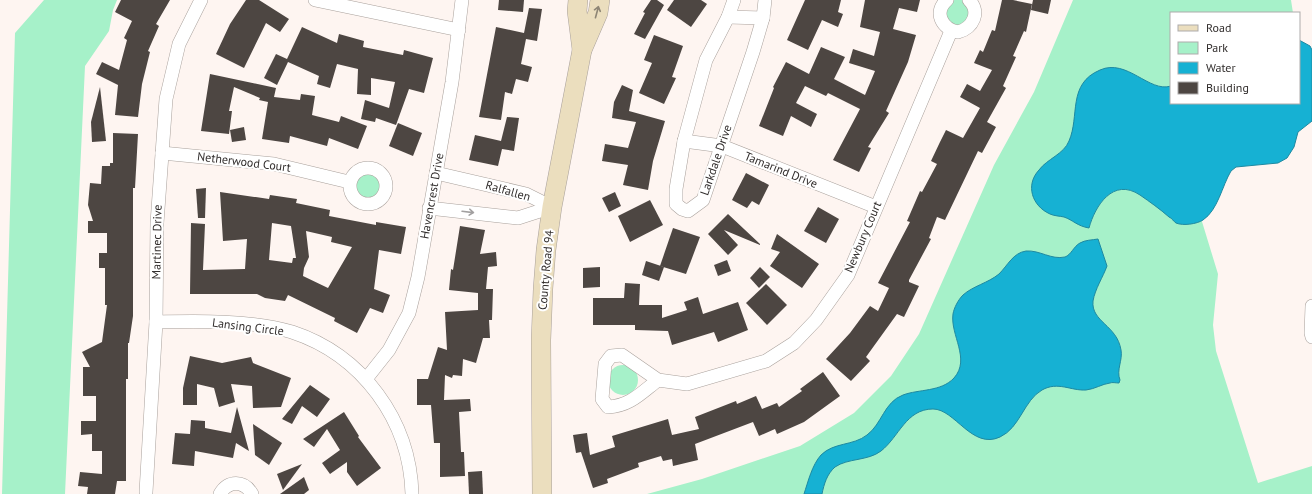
<svg xmlns="http://www.w3.org/2000/svg" width="1312" height="494" viewBox="0 0 1312 494" font-family="'PT Sans',sans-serif">
<rect width="100%" height="100%" fill="#fef5f1"/>
<g fill="#a6f1c9">
<polygon points="44,0 117,0 113,10 109,31 85,66 65,494 2,494 15,33"/>
<polygon points="948,0 967,0 973,9 964,27 949,26 943,8"/>
<polygon points="1073,0 1291,0 1293,13 1171,13 1171,103 1185,166 1218,274 1213,325 1216,351 1258,483 1312,466 1312,494 647,494 702,479 800,446 854,413 891,376 919,334 994,165 1034,92"/>
<circle cx="371" cy="185" r="15"/>
<circle cx="623" cy="380" r="15"/>
</g>
<g fill="#16b1d3" stroke="#1e89a1">
<path d="M1299 40 1310 46 1312 50V121L1298 132 1294 147 1287 158 1278 163 1236 167 1231 171C1222 186 1218 210 1203 220 1197 224 1183 226 1176 223 1174 222 1172 218 1169 217 1160 209 1150 202 1140 195 1113 177 1095 206 1089 228 1077 226 1073 220 1064 217 1060 216 1054 216 1050 214 1032 206 1025 185 1039 170 1047 159 1064 154 1069 141 1080 116 1067 84 1100 70 1127 58 1149 93 1171 86V103H1299Z"/>
<path d="M1098 239 1107 266C1103 277 1095 289 1093 301 1091 322 1117 325 1121 350 1123 360 1116 370 1120 380L1119 383C1116 383 1112 382 1110 383 1102 384 1095 389 1086 390 1071 391 1058 381 1042 390 1024 400 1020 428 1000 437 972 450 955 409 933 409 906 409 899 437 881 451 868 461 848 458 835 467 827 474 824 484 822 494H804C808 482 812 465 821 455 834 442 853 446 867 435 882 424 884 402 903 395 919 389 941 392 954 378 971 359 950 335 953 314 954 308 958 300 963 295 973 286 988 283 999 274 1008 265 1013 253 1026 251 1040 250 1051 260 1065 257 1071 255 1074 246 1080 243 1085 240 1092 240 1098 239Z"/>
</g>
<g fill="#4d4642" fill-rule="evenodd">
<polygon points="121,0 170,0 156,24 159,26 148,51 150,52 142,84 138,117 115,115 118,85 96,74 102,62 119,70 127,40 124,38 132,21 115,12"/>
<polygon points="246,0 259,0 289,19 280,32 266,23 244,68 216,54 230,24"/>
<polygon points="499,0 524,0 523,12 498,10"/>
<polygon points="651,0 657,0 664,5 645,39 634,34 645,13 643,12"/>
<polygon points="674,0 701,0 707,4 691,27 667,10"/>
<polygon points="805,0 841,0 838,12 843,14 838,27 822,20 808,50 787,40"/>
<polygon points="865,0 920,0 917,12 899,8 893,29 916,35 908,62 886,111 889,113 868,147 871,148 859,172 833,160 860,109 828,93 826,96 805,86 796,103 817,114 811,127 791,116 783,136 759,126 774,88 773,87 786,62 809,74 821,47 845,57 834,79 865,95 875,71 849,63 853,49 874,56 880,32 860,27"/>
<polygon points="1002,0 1013,0 1032,4 1026,32 1024,31 1013,56 1016,57 1003,86 1006,88 987,122 996,127 982,153 978,151 945,220 937,217 929,238 931,239 909,280 909,282 919,286 904,317 897,314 866,357 870,361 851,381 826,359 850,333 870,306 878,311 889,288 878,283 910,222 907,221 920,191 922,192 937,164 931,161 940,142 946,130 963,138 980,108 960,97 967,84 980,91 992,70 974,63 980,50 983,52 992,30 995,31"/>
<polygon points="1033,0 1051,0 1048,14 1031,10"/>
<polygon points="529,8 542,9 537,41 526,39 521,64 532,67 528,82 516,79 512,94 505,92 501,120 479,117 496,27 524,33"/>
<polygon points="302,27 337,43 339,34 364,41 363,47 403,55 404,50 433,58 424,93 409,89 396,125 376,118 375,122 361,119 365,100 389,108 395,82 371,78 371,95 357,94 358,69 337,64 330,88 317,84 319,76 288,62 277,85 264,78 276,54 287,59"/>
<polygon points="654,35 683,46 672,77 676,78 664,104 639,93 652,63 644,60"/>
<polygon points="210,74 276,88 274,97 300,100 301,94 315,96 312,115 339,122 341,116 367,126 358,149 329,138 327,146 290,136 289,143 262,139 268,102 259,100 260,98 234,87 229,111 232,111 229,134 201,131"/>
<polygon points="622,85 633,90 629,111 665,121 653,161 648,190 623,185 628,165 602,161 605,144 628,148 636,122 612,118 614,102"/>
<polygon points="100,87 106,141 92,142 91,122"/>
<polygon points="507,117 519,118 514,151 502,149 498,166 469,160 475,135 501,141"/>
<polygon points="398,123 422,133 413,156 389,146"/>
<polygon points="244,127 246,140 232,142 230,130"/>
<polygon points="113,133 138,134 135,188 133,188 133,316 129,343 128,343 128,379 126,379 126,481 117,481 115,494 87,494 88,487 78,486 80,472 102,474 102,451 92,451 92,434 81,435 81,421 96,421 96,396 83,396 83,367 90,367 82,352 102,342 107,305 105,305 105,268 99,268 99,253 107,253 107,233 88,233 88,221 93,221 88,205 90,183 101,184 102,166 110,166 110,163 113,163"/>
<polygon points="746,173 769,185 759,205 752,201 747,208 732,200"/>
<polygon points="206,188 205,218 198,218 196,189"/>
<path d="M220 192 269 199 270 195 297 199 296 203 330 210 329 216 376 225V222L406 227 401 254 379 250 374 289 390 295 383 313 370 308 357 333 334 321 335 318 288 295 285 301 265 298 257 294H190L191 223 205 224 203 270 245 269 247 239 223 241ZM272 223 291 226 296 258H293L292 263 269 260ZM306 231 332 237 331 242 352 247 328 288 303 276 304 268 309 257Z"/>
<polygon points="615,192 621,206 609,212 602,198"/>
<polygon points="650,200 663,225 630,242 618,216"/>
<polygon points="818,207 839,219 826,243 804,231"/>
<polygon points="728,214 760,244 760,245 724,230 738,245 728,255 708,234"/>
<polygon points="460,226 485,230 480,254 496,252 497,266 488,267 486,289 493,289 492,320 489,320 490,338 483,338 476,363 463,359 462,376 453,375 452,378 445,375 444,400 470,399 471,411 459,412 461,452 464,452 465,476 440,477 440,443 434,443 431,405 417,405 417,379 428,379 438,347 447,350 445,312 478,310 478,293 449,290 451,269 453,270"/>
<polygon points="673,228 700,237 686,274 660,266"/>
<polygon points="777,234 819,264 802,288 770,266 780,252 771,249"/>
<polygon points="727,260 731,271 718,276 714,265"/>
<polygon points="646,261 664,267 659,281 642,275"/>
<polygon points="600,267 600,287 583,288 583,268"/>
<polygon points="760,267 770,277 759,288 750,278"/>
<polygon points="625,283 640,284 639,305 662,305 662,318 687,310 684,302 698,297 703,314 738,302 748,330 718,342 714,332 672,345 668,331 635,330 635,325 593,325 593,298 624,298"/>
<polygon points="766,284 787,305 767,325 746,303"/>
<polygon points="190,356 222,363 251,357 253,363 291,378 281,407 253,408 252,386 231,384 235,402 219,407 214,388 197,384 197,405 183,405 183,388"/>
<polygon points="823,372 840,396 804,422 777,434 775,429 759,436 753,422 695,444 698,460 673,466 672,459 663,461 661,456 638,463 639,467 607,479 608,483 593,488 581,452 576,453 573,435 587,433 590,455 615,447 612,436 668,419 672,435 699,429 695,417 736,401 737,404 756,396 762,409 777,403 779,407 802,391 800,389"/>
<polygon points="310,385 330,399 317,417 302,406 292,424 282,419"/>
<polygon points="237,407 249,451 236,443 233,458 195,451 194,466 172,464 175,433 190,434 191,420 205,421 205,428 231,433"/>
<polygon points="344,412 359,436 358,437 381,468 357,486 347,472 347,462 330,474 322,463 340,450 327,429 314,447 303,439"/>
<polygon points="253,424 282,443 269,465 255,455"/>
<polygon points="302,464 283,490 277,474"/>
<polygon points="482,471 483,494 469,494 468,472"/>
<polygon points="304,477 309,490 304,494 280,494"/>
</g>
<g fill="none" stroke-linecap="round" stroke-linejoin="round">
<defs>
<g id="street">
<polyline points="315,0 459,30"/>
<polyline points="734,0 728,17 706,60 684,141 676,189 676,204 682,209 688,211 703,200 753,52 763,18 765,0"/>
<path d="M947 0C933 12 942 29 958 32 973 28 981 12 969 0"/>
<polyline points="728,17 763,18"/>
<polyline points="684,141 722,146 876,207"/>
<polyline points="162,153 274,164 349,182"/>
<circle cx="368" cy="186" r="18"/>
<polyline points="436,173 526,194 552,207"/>
<polyline points="429,208 518,218 552,207"/>
<polyline points="1312,306 1311,333 1312,337"/>
<path d="M156 322C198 321 252 320 292 332 362 355 410 420 412 494"/>
<polyline points="366,379 389,350 409,313 418,277 452,82 462,0"/>
<path d="M658 380C641 393 630 406 608 407L602 399 605 364 611 356 622 355 658 380 687 384 766 361 794 343 816 320 848 275 951 31"/>
<polyline points="146,492 156,322 157,223 166,99 179,44 201,0"/>
<path d="M220 494C228 480 244 480 252 494"/>
</g>
<g id="secondary">
<polyline points="578,0 577,11 582,50"/>
<polyline points="542,494 541,340 543,289 546,250 552,207 582,50 598,13 600,0"/>
</g>
</defs>
<use href="#street" stroke="#a9a19c" stroke-width="14"/>
<use href="#secondary" stroke="#a9a19c" stroke-width="20"/>
<use href="#street" stroke="#fff" stroke-width="13"/>
<use href="#secondary" stroke="#ebdebe" stroke-width="19"/>
</g>
<defs><path id="oneway-shaft" d="M-6 0H5M1.5-3L5.5 0L1.5 3" fill="none" stroke-width="1.6" stroke-linecap="round" stroke-linejoin="round"/></defs>
<use stroke="#8e8675" href="#oneway-shaft" transform="translate(597 12) rotate(-75)"/>
<use stroke="#a2a0a0" href="#oneway-shaft" transform="translate(468 212) rotate(7)"/>
<g text-anchor="middle" stroke-width="4" stroke-linejoin="round" paint-order="stroke">
<g font-size="12" fill="#312d2c" stroke="#fff">
<text transform="translate(716 160) rotate(-71)" y="4">Larkdale Drive</text>
<text transform="translate(244 162) rotate(7)" y="4">Netherwood Court</text>
<text transform="translate(781 170) rotate(22)" y="4">Tamarind Drive</text>
<text transform="translate(508 191) rotate(16)" y="4">Ralfallen</text>
<text transform="translate(432 196) rotate(-80)" y="4">Havencrest Drive</text>
<text transform="translate(863 237) rotate(-67)" y="4">Newbury Court</text>
<text transform="translate(157 242) rotate(-89)" y="4">Martinec Drive</text>
<text transform="translate(546 270) rotate(-85)" y="4">County Road 94</text>
<text transform="translate(248 327) rotate(7)" y="4">Lansing Circle</text>
</g>
</g>
<rect x="1170" y="12" width="130" height="92" fill="#ffffff" stroke="#adabab"/>
<rect x="1178" y="25" width="20" height="6" fill="#ebdebe" stroke="#adabab"/>
<text x="1206" y="32" font-size="12" fill="#312d2c">Road</text>
<rect x="1178" y="42" width="20" height="12" fill="#a6f1c9" stroke="#adabab"/>
<text x="1206" y="52" font-size="12" fill="#312d2c">Park</text>
<rect x="1178" y="62" width="20" height="12" fill="#16b1d3" stroke="#adabab"/>
<text x="1206" y="72" font-size="12" fill="#312d2c">Water</text>
<rect x="1178" y="82" width="20" height="12" fill="#4d4642" stroke="#adabab"/>
<text x="1206" y="92" font-size="12" fill="#312d2c">Building</text>
</svg>
